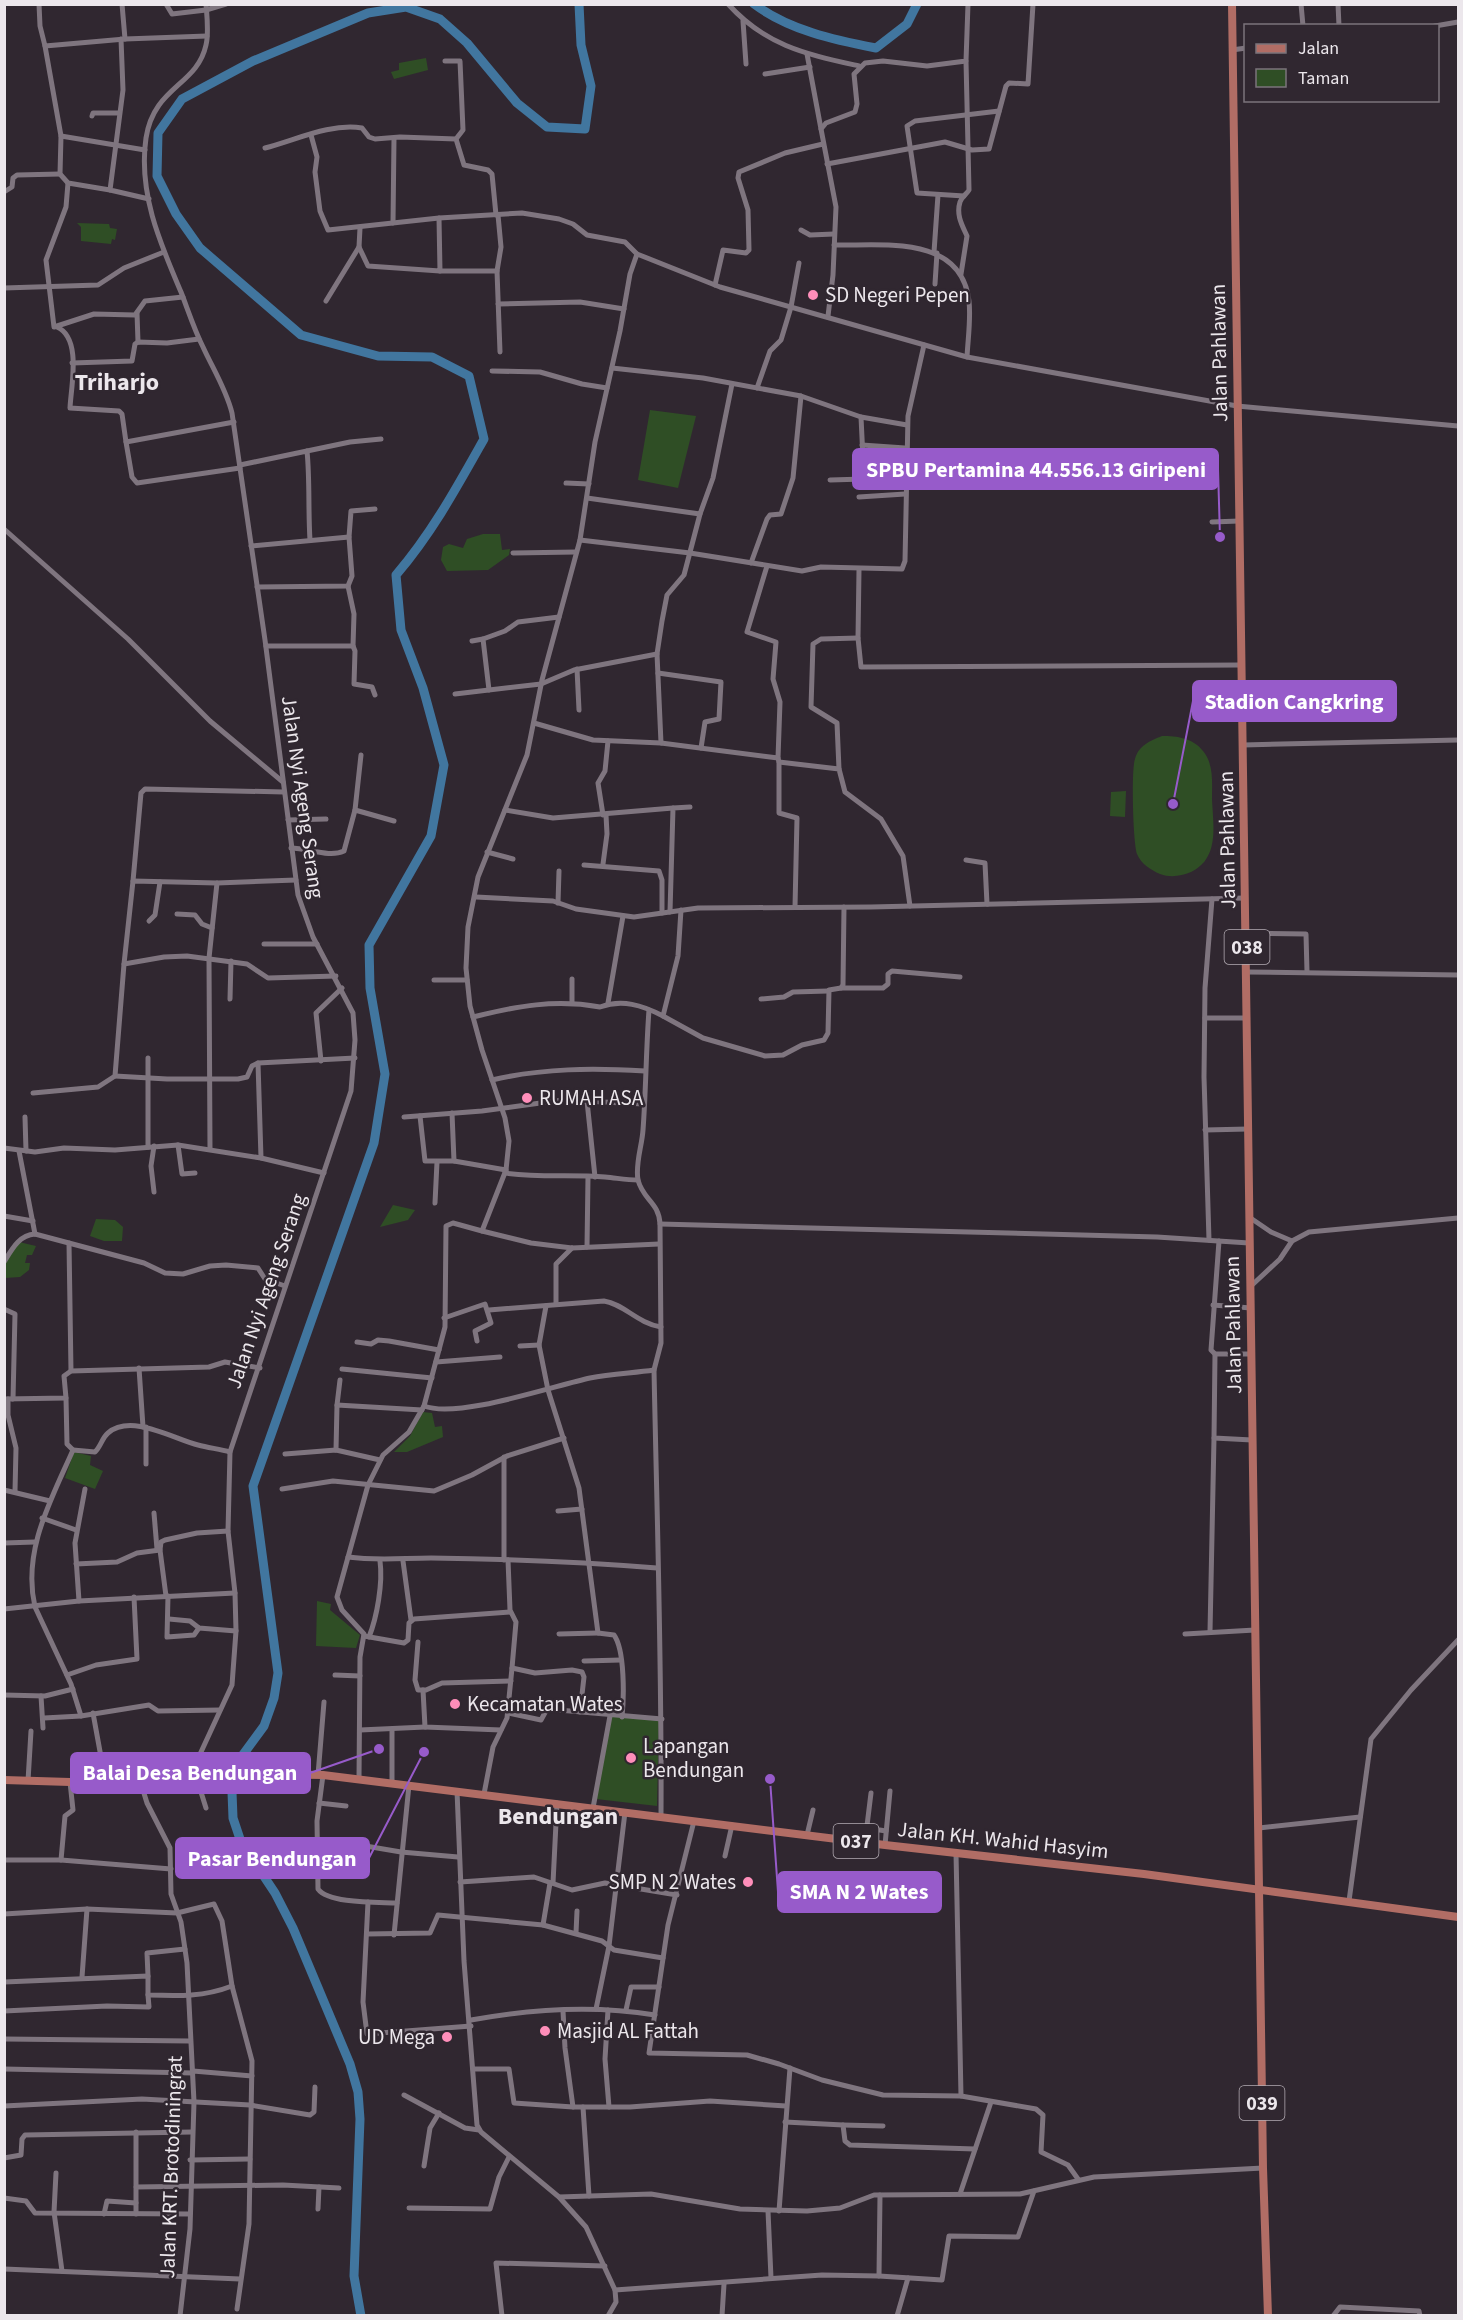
<svg xmlns="http://www.w3.org/2000/svg" width="1463" height="2320" viewBox="0 0 1463 2320" font-family="'Source Sans 3',sans-serif">
<rect width="100%" height="100%" fill="#302730"/>
<g fill="#2f4e25">
<polygon points="426,58 428,70 394,79 391,72 399,70 399,63"/>
<polygon points="77,223 109,224 110,228 117,229 115,240 112,239 111,244 81,241 81,227"/>
<polygon points="650,410 696,416 678,488 638,480"/>
<polygon points="483,534 500,534 502,550 510,549 509,555 488,570 447,571 441,560 443,547 449,544 463,548 467,539"/>
<path d="M1162 736C1177 736 1193 738 1203 751 1214 764 1212 783 1212 799 1213 825 1220 858 1191 872 1181 876 1171 878 1160 874 1151 870 1141 864 1137 854 1133 843 1131 770 1135 759 1139 745 1150 741 1162 736Z"/>
<polygon points="1126,791 1125,817 1110,816 1111,792"/>
<polygon points="393,1205 415,1210 408,1220 380,1227"/>
<polygon points="96,1219 115,1220 123,1227 122,1241 104,1241 90,1236"/>
<polygon points="19,1242 36,1246 32,1255 27,1255 25,1263 30,1263 29,1270 20,1277 5,1278 4,1259"/>
<polygon points="423,1412 432,1413 435,1427 442,1426 443,1437 407,1452 394,1452 410,1436"/>
<polygon points="74,1452 91,1456 90,1465 103,1471 95,1489 65,1478"/>
<polygon points="317,1601 331,1604 330,1610 360,1635 356,1648 316,1646"/>
<polygon points="612,1716 659,1718 657,1806 596,1799"/>
</g>
<g fill="none" stroke-linecap="round" stroke-linejoin="round">
<g stroke="#41769f" stroke-width="9">
<path d="M754 4C789 30 834 40 876 48L907 24 917 4"/>
<path d="M361 2316 354 2276 360 2119 358 2092 350 2064 293 1928 275 1893 241 1842 233 1818 232 1792 242 1756 264 1726 274 1698 278 1673 253 1486 374 1143 385 1074 370 988 369 945 431 836 444 765 423 688 401 630 396 575C432 533 457 487 484 439L469 376 432 357 378 356 301 335 200 248 176 214 157 176 158 133 182 99 253 61 368 13 406 7 440 19 467 43 517 103 547 127 585 129 591 86 581 45 579 4"/>
</g>
<g stroke="#7f757f" stroke-width="5">
<polyline points="39,4 40,26 45,46 125,39 207,36"/>
<polyline points="122,4 125,39"/>
<polyline points="166,4 172,14 206,10 226,4"/>
<path d="M206 4C207 17 209 33 206 45 197 86 154 86 146 138 138 193 160 243 181 292 188 310 194 329 203 347 213 369 226 389 232 413L265 640 298 895 313 937 353 1013 355 1040 351 1091 230 1452 228 1531 235 1593 236 1631 232 1685 195 1765V1773L206 1808"/>
<path d="M728 4C766 46 806 54 859 66"/>
<polyline points="1301,4 1303,26"/>
<polyline points="1338,4 1339,26"/>
<polyline points="743,21 746,64"/>
<polyline points="1435,26 1458,22"/>
<polyline points="121,39 123,90 110,190 149,199"/>
<polyline points="45,46 61,136"/>
<polyline points="1232,50 1246,48"/>
<polyline points="807,54 821,129"/>
<polyline points="445,61 460,61 463,130 456,139"/>
<polyline points="765,74 810,67"/>
<polyline points="92,116 93,113 119,113"/>
<polyline points="311,135 317,157 315,172 320,211 328,230 439,218 522,213 559,219 573,224 587,235 625,242 637,254"/>
<path d="M265 148C296 140 330 123 362 128L369 137 375 139 400 137 456 139 464 165 488 170 492 174 496 215"/>
<polyline points="827,164 945,142 972,150 989,149 1006,86 1009,83 1028,84 1033,4"/>
<polyline points="68,183 66,207 46,260 54,327 94,314 135,315 145,301 183,297"/>
<polyline points="110,190 68,183 60,174 61,136 145,150"/>
<polyline points="4,192 12,187 13,178 17,175 60,174"/>
<polyline points="964,196 917,193 907,126 915,121 999,111"/>
<polyline points="498,215 501,247 497,271 500,352"/>
<polyline points="393,223 394,138"/>
<polyline points="360,228 359,247 368,266 440,271 439,218"/>
<polyline points="801,230 810,235 834,234"/>
<path d="M834 245C883 246 961 234 969 301 971 319 968 338 967 357"/>
<polyline points="934,252 938,195"/>
<polyline points="440,271 497,271"/>
<path d="M961 274 967 236C962 225 956 215 960 202 962 196 967 194 969 190L966 61"/>
<polyline points="935,284 937,253"/>
<polyline points="715,285 723,250 746,253 749,250 748,210 738,178 739,172 785,153 823,144"/>
<polyline points="4,288 98,285 124,268 164,252"/>
<polyline points="326,301 359,247"/>
<polyline points="498,304 580,302 624,309"/>
<polyline points="137,313 138,342"/>
<polyline points="828,316 833,275 836,207 821,129 826,123 855,112 857,104 854,74 865,63 883,61 927,66 966,61 968,4"/>
<path d="M57 327C82 338 71 386 70 408L119 411 122 414 126 442 234 422"/>
<polyline points="72,363 132,361 135,344 138,342 167,343 199,339"/>
<polyline points="612,368 703,378 801,396 861,417 864,479 830,480"/>
<polyline points="492,371 540,372 582,384 607,388"/>
<polyline points="757,388 770,351 781,340 791,307 799,263"/>
<polyline points="861,417 907,425"/>
<polyline points="126,442 132,477 137,483 240,468"/>
<polyline points="862,445 905,448"/>
<polyline points="307,451 350,442 381,439"/>
<path d="M240 465 307 451C310 481 308 509 310 540"/>
<polyline points="566,483 589,484"/>
<polyline points="859,497 905,494"/>
<polyline points="587,498 700,514 713,478 732,384"/>
<polyline points="1212,522 1239,521"/>
<polyline points="4,529 128,639 210,721 283,782"/>
<polyline points="349,537 351,511 375,509"/>
<polyline points="580,540 690,553 802,571 821,567 902,569 905,561 908,416 924,345"/>
<polyline points="251,546 349,537 352,576 348,586 257,587"/>
<polyline points="513,553 576,552"/>
<polyline points="751,563 767,519 770,515 781,514 793,478 801,396"/>
<polyline points="859,570 858,638 861,667 1241,665"/>
<polyline points="348,586 354,614 353,646"/>
<polyline points="472,641 483,639"/>
<polyline points="266,646 353,646 355,651 354,684 372,687 375,695"/>
<polyline points="577,669 579,710"/>
<polyline points="658,673 721,682 719,719 705,722 701,748"/>
<polyline points="489,690 483,639 505,631 518,622 559,617"/>
<polyline points="455,694 541,684 574,670 657,654"/>
<polyline points="534,723 593,740 661,743 778,758 780,702 773,679 776,642 747,632 767,566"/>
<polyline points="661,743 657,654 662,621 667,595 684,575 700,514"/>
<polyline points="1243,745 1458,740"/>
<polyline points="778,758 779,762 839,769 845,792 881,819 903,856 910,906"/>
<polyline points="779,762 779,813 797,818 795,907"/>
<polyline points="839,769 837,723 811,707 813,644 821,639 858,638"/>
<polyline points="355,810 394,821"/>
<polyline points="505,810 553,818 673,808"/>
<polyline points="603,815 598,783 605,771 608,741"/>
<polyline points="288,820 326,819"/>
<path d="M291 848C308 848 329 858 344 851L355 810 361 755"/>
<polyline points="487,852 513,859"/>
<polyline points="966,860 985,863 987,904"/>
<polyline points="603,864 607,834 606,815"/>
<polyline points="584,865 659,871 662,880 662,913"/>
<polyline points="133,881 141,793 145,789 284,792"/>
<polyline points="476,897 553,901 576,909 634,917 698,908 871,907 1245,898"/>
<polyline points="558,903 559,871"/>
<polyline points="670,912 673,808 690,807"/>
<polyline points="177,914 195,915 202,924 212,928"/>
<polyline points="149,921 155,915 160,882"/>
<polyline points="1247,933 1306,934 1307,972"/>
<polyline points="264,944 317,944"/>
<polyline points="124,964 133,881 217,883 296,880"/>
<polyline points="1247,972 1458,975"/>
<polyline points="434,980 467,980"/>
<polyline points="841,988 883,988 888,984 888,974 892,971 960,977"/>
<polyline points="230,999 231,961"/>
<polyline points="761,999 784,997 793,992 828,991"/>
<polyline points="572,1003 572,979"/>
<polyline points="608,1003 623,916"/>
<path d="M649 1010C646 1050 646 1090 643 1130 642 1146 635 1164 638 1180 643 1200 659 1202 660 1224L661 1343 654 1370C657 1519 662 1668 661 1816"/>
<polyline points="663,1016 703,1038 765,1056 783,1055 802,1045 824,1040 828,1033 829,990 841,988 843,985 844,907"/>
<path d="M473 1017C517 1006 555 999 600 1007 622 999 642 1005 663 1016L678 956 681 910"/>
<polyline points="1205,1018 1247,1018"/>
<polyline points="321,1061 316,1013 342,988"/>
<polyline points="258,1063 261,1158"/>
<polyline points="115,1076 167,1079 238,1079 247,1077 252,1066 258,1063 355,1058"/>
<path d="M492 1080C543 1068 593 1068 645 1071"/>
<polyline points="33,1093 98,1087 115,1076 124,964 164,957 187,956 247,964 268,978 336,976"/>
<polyline points="587,1101 595,1177"/>
<polyline points="452,1113 454,1161"/>
<polyline points="420,1116 425,1161 454,1161 506,1170"/>
<polyline points="25,1117 26,1151"/>
<polyline points="404,1117 482,1111 562,1100 644,1104"/>
<polyline points="1205,1130 1248,1129"/>
<polyline points="178,1145 182,1174 195,1173"/>
<polyline points="148,1147 148,1058"/>
<polyline points="4,1148 35,1152 64,1148 115,1150 178,1145 261,1158 324,1173"/>
<polyline points="210,1149 209,958 217,883"/>
<polyline points="19,1151 35,1234"/>
<path d="M505 1173C540 1178 572 1174 605 1177 617 1178 626 1180 638 1180"/>
<polyline points="154,1192 151,1166 154,1146"/>
<polyline points="435,1203 437,1162"/>
<polyline points="4,1216 33,1221"/>
<polyline points="1249,1217 1271,1232 1292,1241 1309,1232 1458,1218"/>
<polyline points="660,1224 1157,1237 1249,1243"/>
<polyline points="482,1231 531,1243 572,1248 659,1244"/>
<polyline points="1209,1240 1204,1077 1205,988 1212,899"/>
<polyline points="1219,1241 1211,1350 1215,1354 1251,1354"/>
<polyline points="69,1243 71,1371"/>
<polyline points="587,1247 588,1177"/>
<path d="M4 1262C12 1249 19 1235 35 1234L144 1263 165 1273 183 1274 210 1266 226 1265 258 1268 265 1279 285 1286"/>
<polyline points="1251,1286 1280,1259 1292,1241"/>
<polyline points="556,1304 556,1264 572,1248"/>
<polyline points="1213,1305 1251,1308"/>
<path d="M546 1306 539 1345 548 1390 579 1488 598 1633 614 1635C625 1650 624 1698 622 1717"/>
<polyline points="4,1309 15,1314 13,1399"/>
<path d="M489 1310 604 1301C624 1304 637 1323 661 1327"/>
<polyline points="444,1318 485,1304 491,1323 475,1331 477,1341"/>
<polyline points="357,1342 371,1344 378,1340 389,1341 439,1350"/>
<polyline points="520,1346 539,1345"/>
<polyline points="1215,1354 1214,1438 1252,1440"/>
<polyline points="436,1362 500,1357"/>
<polyline points="139,1368 143,1427"/>
<polyline points="342,1369 432,1378"/>
<path d="M66 1398 67 1444 73 1450C51 1500 22 1551 35 1607L71 1684 81 1716 149 1705 158 1711 220 1710"/>
<polyline points="4,1399 66,1398 64,1376 71,1371 209,1367 225,1362 260,1368"/>
<polyline points="8,1399 8,1415 16,1448 15,1491"/>
<polyline points="337,1405 340,1380"/>
<path d="M424 1406C458 1419 553 1386 590 1378 611 1374 633 1373 654 1370"/>
<path d="M73 1450 95 1452C101 1446 102 1438 108 1433 131 1413 174 1439 198 1445 209 1448 220 1449 230 1452"/>
<polyline points="336,1450 337,1405 422,1410"/>
<polyline points="285,1454 336,1450 380,1460"/>
<polyline points="146,1464 146,1427"/>
<polyline points="282,1489 333,1481 434,1491 472,1475 507,1456 564,1438"/>
<polyline points="4,1490 50,1501"/>
<polyline points="558,1511 582,1509"/>
<polyline points="154,1513 157,1549"/>
<polyline points="42,1518 76,1530"/>
<polyline points="4,1543 35,1542"/>
<polyline points="160,1550 166,1596"/>
<path d="M348 1557C377 1561 403 1558 431 1558 507 1559 582 1562 657 1568"/>
<polyline points="504,1560 504,1457"/>
<polyline points="403,1561 411,1620"/>
<polyline points="76,1564 117,1562 137,1553 160,1550 161,1542 165,1540 197,1533 228,1531"/>
<polyline points="168,1596 167,1637 194,1635 199,1628"/>
<polyline points="79,1601 75,1543 85,1489"/>
<polyline points="4,1609 79,1601 235,1593"/>
<polyline points="169,1619 190,1621 199,1628 236,1631"/>
<polyline points="1210,1632 1214,1438"/>
<polyline points="559,1634 598,1633"/>
<polyline points="1185,1634 1255,1630"/>
<polyline points="364,1636 404,1643 408,1640 409,1623 414,1619 510,1612"/>
<path d="M369 1637C377 1617 383 1583 380 1561"/>
<polyline points="418,1642 415,1680 418,1690 426,1690 442,1683 511,1681"/>
<polyline points="584,1661 621,1660"/>
<polyline points="512,1668 535,1673 572,1670 582,1672 584,1677 580,1712"/>
<polyline points="67,1675 96,1665 137,1659 134,1597"/>
<polyline points="335,1675 360,1676"/>
<polyline points="423,1690 425,1727 501,1730"/>
<polyline points="4,1695 45,1696 73,1689"/>
<polyline points="41,1696 43,1728"/>
<polyline points="93,1713 105,1779"/>
<polyline points="508,1713 541,1720 547,1709 662,1719"/>
<polyline points="44,1718 81,1716"/>
<polyline points="392,1729 392,1784"/>
<polyline points="360,1730 425,1727"/>
<polyline points="318,1775 324,1702"/>
<path d="M323 1775 317 1821 318 1889C329 1904 378 1902 397 1903"/>
<polyline points="139,1777 147,1803 170,1848 171,1894 181,1922 187,1963 194,2102 190,2229 180,2316"/>
<polyline points="359,1779 360,1657 364,1634 342,1610 337,1597 368,1485 383,1455 409,1432 424,1406 445,1327 446,1226 453,1223 482,1231 506,1170 509,1141 505,1118 482,1050 470,1006 466,968 468,927 478,877 527,755 542,680 580,540 595,442 620,331 630,274 637,254 720,287 967,357 1237,406 1458,426"/>
<polyline points="28,1781 31,1731"/>
<polyline points="457,1791 464,1961 477,2125 481,2132 559,2197 586,2227 615,2290 616,2302 608,2316"/>
<polyline points="484,1794 493,1747 507,1718 512,1668 516,1622 510,1610 508,1560"/>
<polyline points="319,1803 346,1806"/>
<polyline points="593,1808 610,1716"/>
<polyline points="694,1821 668,1925 649,2053 747,2055 779,2064 822,2080 883,2095 961,2096 1036,2109 1043,2115 1041,2152 1068,2165 1078,2179"/>
<polyline points="867,1828 886,1831"/>
<polyline points="1259,1828 1360,1817"/>
<polyline points="807,1835 813,1810"/>
<polyline points="296,1841 330,1840 401,1852 458,1857"/>
<polyline points="865,1842 871,1793"/>
<polyline points="885,1845 890,1791"/>
<polyline points="956,1853 961,2096"/>
<polyline points="725,1856 732,1825"/>
<polyline points="4,1860 61,1860 171,1869"/>
<polyline points="61,1860 65,1816 73,1810 70,1782"/>
<polyline points="460,1882 534,1877 572,1890 605,1883 677,1895"/>
<polyline points="553,1883 557,1803"/>
<polyline points="1349,1901 1371,1739 1411,1690 1458,1640"/>
<polyline points="368,1902 363,2002 367,2034 471,2026"/>
<polyline points="4,1914 87,1909 177,1913 214,1904 222,1921 232,1986 252,2061 249,2224 237,2309"/>
<polyline points="543,1925 550,1883"/>
<polyline points="576,1933 577,1911"/>
<polyline points="367,1934 430,1933 438,1915 543,1925 602,1941 614,1950 663,1958"/>
<polyline points="394,1935 409,1785"/>
<polyline points="148,1976 147,1953 185,1949"/>
<polyline points="82,1977 87,1909"/>
<path d="M4 1982 148 1976V1995C178 1996 204 1997 232 1986"/>
<polyline points="596,2009 609,1946 625,1812"/>
<polyline points="608,2010 605,2059 609,2107"/>
<polyline points="626,2010 631,1987 659,1987"/>
<polyline points="4,2011 107,2006 149,2007 148,1995"/>
<polyline points="563,2011 565,2048 573,2107 630,2107 710,2101 786,2106"/>
<path d="M471 2020C531 2009 594 2005 655 2015"/>
<polyline points="4,2039 190,2041"/>
<polyline points="4,2069 193,2073"/>
<polyline points="473,2069 509,2069 514,2103 573,2107"/>
<polyline points="193,2071 252,2076"/>
<polyline points="404,2095 465,2128 479,2130"/>
<polyline points="4,2106 142,2099 250,2105 310,2115 314,2112 315,2087"/>
<polyline points="583,2107 589,2196"/>
<polyline points="785,2122 843,2125 845,2141 850,2145 975,2149"/>
<polyline points="843,2125 883,2126"/>
<polyline points="136,2132 136,2214"/>
<polyline points="4,2158 21,2155 22,2139 25,2135 192,2132"/>
<polyline points="190,2160 250,2159"/>
<polyline points="424,2166 430,2128 439,2113"/>
<polyline points="56,2173 54,2212 62,2271"/>
<polyline points="136,2187 283,2185 339,2188"/>
<polyline points="960,2194 991,2102"/>
<polyline points="559,2197 651,2194 740,2209 807,2211 840,2208 874,2195 1020,2194 1094,2177 1263,2168"/>
<polyline points="4,2198 26,2201 35,2213 190,2214"/>
<polyline points="409,2208 490,2209 499,2177 509,2157"/>
<polyline points="318,2209 319,2187"/>
<polyline points="768,2211 771,2278"/>
<polyline points="779,2211 790,2068"/>
<polyline points="104,2214 107,2201 136,2203"/>
<polyline points="4,2269 240,2279"/>
<polyline points="879,2276 942,2280 949,2236 1018,2237 1034,2191"/>
<polyline points="615,2290 822,2275 879,2276 880,2195"/>
<polyline points="502,2316 496,2263 605,2266"/>
<polyline points="722,2316 724,2284"/>
<polyline points="897,2316 908,2278"/>
<polyline points="1333,2316 1340,2307 1419,2311 1420,2316"/>
</g>
<g stroke="#b16d65" stroke-width="8">
<polyline points="1232,4 1263,2168 1268,2316"/>
<polyline points="4,1780 70,1782 195,1773 323,1775 885,1845 1144,1874 1458,1917"/>
</g>
</g>
<g fill="#ff8eba" stroke="#302730" stroke-width="2">
<circle cx="813" cy="295" r="6"/>
<circle cx="527" cy="1098" r="6"/>
<circle cx="455" cy="1704" r="6"/>
<circle cx="631" cy="1758" r="6"/>
<circle cx="748" cy="1882" r="6"/>
<circle cx="545" cy="2031" r="6"/>
<circle cx="447" cy="2037" r="6"/>
</g>
<g text-anchor="middle" stroke-width="5" stroke-linejoin="round" paint-order="stroke">
<g fill="#302730" stroke="#b4adb4" stroke-width="1.5">
<rect x="1224.5" y="930" width="45" height="34" rx="4.5"/>
<rect x="833.5" y="1824" width="45" height="34" rx="4.5"/>
<rect x="1239.5" y="2086" width="45" height="34" rx="4.5"/>
</g>
<g font-size="20" font-weight="bold" fill="#ece7ec">
<text x="1247" y="954">038</text>
<text x="856" y="1848">037</text>
<text x="1262" y="2110">039</text>
</g>
<g font-size="21" fill="#ece7ec" stroke="#302730" text-anchor="start">
<text x="825" y="302">SD Negeri Pepen</text>
<text x="539" y="1105">RUMAH ASA</text>
<text x="467" y="1711">Kecamatan Wates</text>
<text x="643" y="1753">Lapangan<tspan x="643" dy="24">Bendungan</tspan></text>
<text x="736" y="1889" text-anchor="end">SMP N 2 Wates</text>
<text x="557" y="2038">Masjid AL Fattah</text>
<text x="435" y="2044" text-anchor="end">UD Mega</text>
</g>
<g font-size="21" fill="#ece7ec" stroke="#302730">
<text transform="translate(1219 353) rotate(-91)" y="7">Jalan Pahlawan</text>
<text transform="translate(303 797) rotate(82)" y="7">Jalan Nyi Ageng Serang</text>
<text transform="translate(1227 840) rotate(-91)" y="7">Jalan Pahlawan</text>
<text transform="translate(266 1291) rotate(-71)" y="7">Jalan Nyi Ageng Serang</text>
<text transform="translate(1233 1325) rotate(-91)" y="7">Jalan Pahlawan</text>
<text transform="translate(1003 1840) rotate(6)" y="7">Jalan KH. Wahid Hasyim</text>
<text transform="translate(171 2167) rotate(-88)" y="7">Jalan KRT. Brotodiningrat</text>
</g>
<g font-size="24" font-weight="bold" fill="#ece7ec" stroke="#302730">
<text x="117" y="390">Triharjo</text>
<text x="558" y="1824">Bendungan</text>
</g>
</g>
<path fill="none" stroke="#975bca" stroke-width="2" d="M1220 537L1218 469M1173 804L1193 701M379 1749L310 1773M424 1752L369 1858M770 1779L778 1892"/>
<g fill="#975bca" stroke="#302730" stroke-width="2">
<circle cx="1220" cy="537" r="6"/>
<circle cx="1173" cy="804" r="6"/>
<circle cx="379" cy="1749" r="6"/>
<circle cx="424" cy="1752" r="6"/>
<circle cx="770" cy="1779" r="6"/>
</g>
<g fill="#975bca" stroke="#975bca" stroke-width="2">
<rect x="853" y="449" width="365" height="40" rx="6"/>
<rect x="1193" y="681" width="203" height="40" rx="6"/>
<rect x="71" y="1753" width="239" height="40" rx="6"/>
<rect x="176" y="1838" width="193" height="40" rx="6"/>
<rect x="778" y="1872" width="163" height="40" rx="6"/>
</g>
<g font-size="22" text-anchor="middle" font-weight="bold" fill="#fff">
<text x="1036" y="477">SPBU Pertamina 44.556.13 Giripeni</text>
<text x="1294" y="709">Stadion Cangkring</text>
<text x="190" y="1780">Balai Desa Bendungan</text>
<text x="272" y="1866">Pasar Bendungan</text>
<text x="859" y="1899">SMA N 2 Wates</text>
</g>
<rect width="1463" height="2320" fill="none" stroke="#ece7ec" stroke-width="12"/>
<rect x="1244" y="24" width="195" height="78" fill="#302730" stroke="#7b747b" stroke-width="1.5"/>
<rect x="1256" y="44" width="30" height="9" fill="#b16d65" stroke="#7b747b" stroke-width="1.5"/>
<text x="1298" y="54" font-size="18" fill="#ece7ec">Jalan</text>
<rect x="1256" y="69" width="30" height="18" fill="#2f4e25" stroke="#7b747b" stroke-width="1.5"/>
<text x="1298" y="84" font-size="18" fill="#ece7ec">Taman</text>
</svg>
